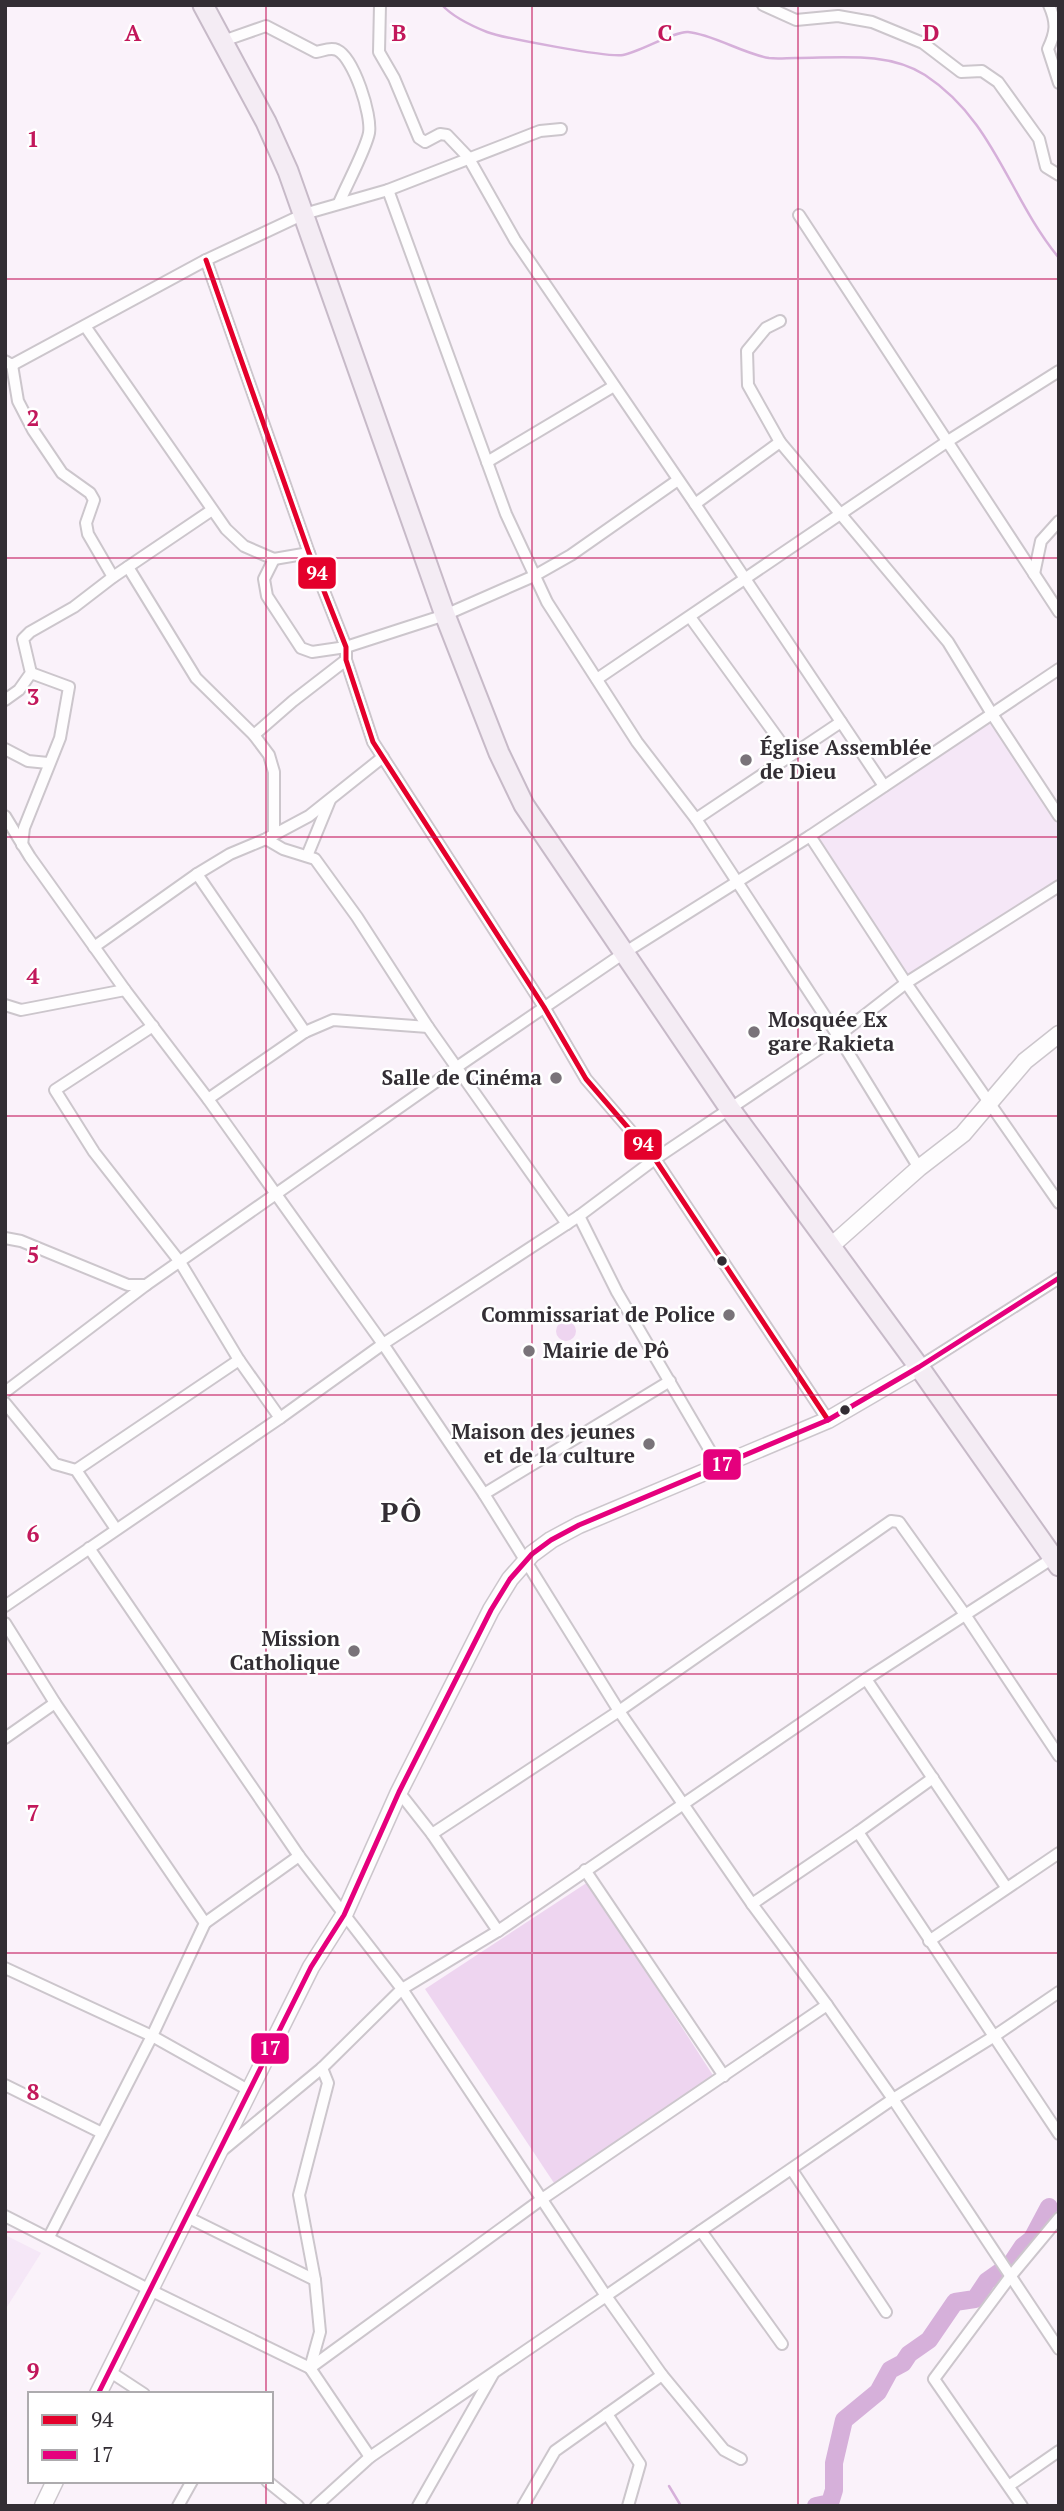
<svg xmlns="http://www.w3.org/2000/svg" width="1064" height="2511" viewBox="0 0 1064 2511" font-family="'PT Serif',serif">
<rect width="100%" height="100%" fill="#faf2fa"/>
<g fill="#f5e7f7">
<polygon points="989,720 1059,825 1059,878 908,975 817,837"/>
<polygon points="5,2235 41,2253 5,2310"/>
</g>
<g fill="#eed5f0">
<circle cx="566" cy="1331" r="10"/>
<polygon points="588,1882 716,2080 556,2186 425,1989"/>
</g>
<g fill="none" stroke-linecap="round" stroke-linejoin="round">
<g stroke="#d6b0da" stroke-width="2.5">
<path d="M442 5C453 17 472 26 487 32 503 38 610 58 623 55 640 52 674 31 688 32 712 34 744 54 769 58 777 59 787 58 796 58 839 58 887 51 925 75 995 121 1008 196 1059 258"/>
<polyline points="669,2486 681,2506"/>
</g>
<polyline stroke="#d6b0da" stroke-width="18" points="816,2506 830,2503 834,2490 834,2463 844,2420 878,2392 890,2370 903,2363 909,2354 929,2340 955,2302 975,2299 987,2281 1011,2264 1023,2246 1032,2239 1049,2207"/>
<defs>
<g id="minor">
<polyline points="380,5 379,52 394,78 419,138 425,142 440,134 447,135 468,157 515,240 695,504 884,786"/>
<polyline points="763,5 796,20 838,16 872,22 923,43 961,72 982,71 998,82 1039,139 1046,167 1059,175"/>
<path d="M1049 5C1057 23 1056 32 1048 49L1059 83"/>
<path d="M223 41 266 26 316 52C323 51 330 47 337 50 354 58 372 115 369 133 366 149 346 186 339 203"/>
<polyline points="388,190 506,514 547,602 637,742 696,819 838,1036 919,1168"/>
<polyline points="799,215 1059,612"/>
<polyline points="206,260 309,553 346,647 346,660 373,742 544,1007 586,1079 655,1159 828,1420"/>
<polyline points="780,321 766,328 747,351 748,385 780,442 948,642 992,714 1059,816"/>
<polyline points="85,326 226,529 244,546 274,559 309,553"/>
<polyline points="5,361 12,365 206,260 304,214 388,190 540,131 561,129"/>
<polyline points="12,365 18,401 33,430 62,473 90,493 94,500 86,523 88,534 113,577"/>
<polyline points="487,462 614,386"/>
<polyline points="695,504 780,442"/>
<polyline points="274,559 264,579 267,596 301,648 312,652 346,647 445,615 534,576 571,555 678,480"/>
<polyline points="128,567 196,678 254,735 269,755 274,772 274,834"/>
<polyline points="1034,574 1041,541 1059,521"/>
<polyline points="690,617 790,755"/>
<polyline points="597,679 948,441 1059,371"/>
<polyline points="5,700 19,690 31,673 23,639 30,632 74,607 113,577 212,510"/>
<polyline points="254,735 293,701 346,660"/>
<polyline points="5,749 28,761 48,763"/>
<polyline points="5,816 30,857 125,990 208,1099 383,1344 484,1494 619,1711 752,1904 827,2005 893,2099 1059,2349"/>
<polyline points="696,819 841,722"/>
<polyline points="810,836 906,983 1059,1203"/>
<polyline points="266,839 283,849 315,859 357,917 428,1027 567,1224"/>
<polyline points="22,845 24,828 60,738 69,687 31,673"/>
<polyline points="307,856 330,800"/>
<polyline points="197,874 305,1032"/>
<polyline points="94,947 197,874 230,854 266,839 309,816 383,757"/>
<polyline points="5,1005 21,1010 125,990"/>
<polyline points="153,1026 55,1090 94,1152 180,1262 239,1360 280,1418"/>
<polyline points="208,1099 305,1032 333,1020 428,1027"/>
<polyline points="579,1216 617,1292 719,1466"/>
<polyline points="5,1238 21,1241 128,1285 146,1285"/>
<polyline points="919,1367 1059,1278"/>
<polyline points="5,1392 146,1285 457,1067 624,953 810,836 1059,669"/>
<polyline points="5,1403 55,1464 76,1470 116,1529"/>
<polyline points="76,1470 239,1360"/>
<polyline points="484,1494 670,1381"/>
<polyline points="89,1548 299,1856 402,1989 606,2296 893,2099 993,2037 1059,1992"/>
<polyline points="5,1606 280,1418 383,1344 579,1216 655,1159 838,1036 906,983 1059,886"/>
<polyline points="5,1623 55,1703 205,1923 299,1856"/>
<polyline points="866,1679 1006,1887"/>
<polyline points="5,1738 55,1703"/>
<polyline points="399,1792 432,1834 498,1931"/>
<polyline points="858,1832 1059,2134"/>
<polyline points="432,1834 619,1711 891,1521 899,1522 966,1616 1059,1756"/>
<polyline points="585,1870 724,2076"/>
<polyline points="752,1904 858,1832 933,1778"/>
<polyline points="929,1941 1059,1853"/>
<polyline points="5,1968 152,2036 250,2091"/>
<polyline points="5,2085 102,2133"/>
<polyline points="224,2149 322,2068 402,1989 498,1931 866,1679 1053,1558"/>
<polyline points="792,2170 886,2312"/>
<polyline points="5,2216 148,2289 310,2368 370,2457"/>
<polyline points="185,2216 315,2280"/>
<polyline points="701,2231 782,2344"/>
<polyline points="49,2237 152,2036 205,1923"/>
<polyline points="310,2368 542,2199 827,2005"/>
<polyline points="310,2368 320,2332 315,2280 299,2195 328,2083 322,2068"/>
<polyline points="109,2371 144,2394"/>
<polyline points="607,2414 640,2464 628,2506"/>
<polyline points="267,2481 298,2506"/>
<polyline points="1010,2485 1059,2451"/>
<polyline points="178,2506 192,2481"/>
<polyline points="316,2506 370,2457 606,2296 662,2375 724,2450 741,2459"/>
<polyline points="418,2506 493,2374"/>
<polyline points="523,2506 555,2451 662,2375"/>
<polyline points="1022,2506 934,2379 1010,2277 1059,2218"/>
</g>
<g id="secondary">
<polyline points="831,1246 919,1168 963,1134 1025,1061 1059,1034"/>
<polyline points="98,2394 311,1967 344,1915 399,1792 491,1610 510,1579 532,1554 551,1540 579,1525 828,1420 919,1367"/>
<polyline points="43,2506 55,2481"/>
</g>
<polyline id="trunk" points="203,5 266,122 288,171 445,615 499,753 524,805 730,1109 919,1367 1059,1566"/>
</defs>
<use href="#minor" stroke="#ccc6cc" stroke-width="14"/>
<use href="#secondary" stroke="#ccc6cc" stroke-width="19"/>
<use href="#trunk" stroke="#c7bac8" stroke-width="23"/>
<use href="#minor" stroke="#fefdfe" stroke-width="10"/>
<use href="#secondary" stroke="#fefdfe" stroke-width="16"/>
<use href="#trunk" stroke="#f4ecf4" stroke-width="19"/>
<defs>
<polyline id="bus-1" points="206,260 309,553 346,647 346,660 373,742 544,1007 586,1079 655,1159 828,1420"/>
<polyline id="bus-2" points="98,2394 311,1967 344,1915 399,1792 491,1610 510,1579 532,1554 551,1540 579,1525 828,1420 919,1367 1059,1278"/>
</defs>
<use href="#bus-1" stroke="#fff" stroke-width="10"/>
<use href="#bus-2" stroke="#fff" stroke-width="10"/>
<use href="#bus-1" stroke="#e4002b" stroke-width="5"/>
<use href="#bus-2" stroke="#e5007d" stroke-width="5"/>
</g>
<path fill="none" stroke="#c2185b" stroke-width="2" stroke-opacity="0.55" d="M266 5V2394M532 5V2506M798 5V2506M5 279H1059M5 558H1059M5 837H1059M5 1116H1059M5 1395H1059M5 1674H1059M5 1953H1059M5 2232H1059M266 2481V2506"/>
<g fill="#797379" stroke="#fff" stroke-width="2.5">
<circle cx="746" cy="760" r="7"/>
<circle cx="754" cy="1032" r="7"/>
<circle cx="556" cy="1078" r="7"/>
<circle cx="729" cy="1315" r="7"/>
<circle cx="529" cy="1351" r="7"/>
<circle cx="649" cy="1444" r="7"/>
<circle cx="354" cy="1651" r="7"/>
</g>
<g fill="#332e34" stroke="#fff" stroke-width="2.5">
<circle cx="722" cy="1261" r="6"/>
<circle cx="845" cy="1410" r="6"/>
</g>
<g text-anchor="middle" stroke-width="5" stroke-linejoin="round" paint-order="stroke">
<g font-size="21" font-weight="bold" fill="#332e34" stroke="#fff" text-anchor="end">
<text x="760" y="755" text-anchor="start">Église Assemblée<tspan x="760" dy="24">de Dieu</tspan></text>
<text x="768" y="1027" text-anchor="start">Mosquée Ex<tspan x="768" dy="24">gare Rakieta</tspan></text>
<text x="542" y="1085">Salle de Cinéma</text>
<text x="715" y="1322">Commissariat de Police</text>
<text x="543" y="1358" text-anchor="start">Mairie de Pô</text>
<text x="635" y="1439">Maison des jeunes<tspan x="635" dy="24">et de la culture</tspan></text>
<text x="340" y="1646">Mission<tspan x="340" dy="24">Catholique</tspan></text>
</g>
<g font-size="28" font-weight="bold" letter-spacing="2" fill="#332e34" stroke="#fff">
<text x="402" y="1522">PÔ</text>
</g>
</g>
<g font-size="23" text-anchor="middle" font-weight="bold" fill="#c2185b" stroke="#fff" stroke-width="5" stroke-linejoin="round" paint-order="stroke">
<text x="133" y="41">A</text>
<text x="399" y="41">B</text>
<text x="665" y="41">C</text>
<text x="931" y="41">D</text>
<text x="33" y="147">1</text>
<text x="33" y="426">2</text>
<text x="33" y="705">3</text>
<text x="33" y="984">4</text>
<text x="33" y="1263">5</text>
<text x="33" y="1542">6</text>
<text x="33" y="1821">7</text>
<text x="33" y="2100">8</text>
<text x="33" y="2379">9</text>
</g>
<g stroke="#fff" stroke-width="2.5">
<rect x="297" y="556" width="40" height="34" rx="7" fill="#e4002b"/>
<rect x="623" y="1128" width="40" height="33" rx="7" fill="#e4002b"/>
<rect x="702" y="1448" width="40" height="33" rx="7" fill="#e5007d"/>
<rect x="250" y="2032" width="40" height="33" rx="7" fill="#e5007d"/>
</g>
<g font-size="19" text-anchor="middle" font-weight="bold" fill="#fff">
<text x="317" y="580">94</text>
<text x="643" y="1151">94</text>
<text x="722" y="1471">17</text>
<text x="270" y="2055">17</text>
</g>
<rect width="1064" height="2511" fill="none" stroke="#332e34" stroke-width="14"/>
<rect x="28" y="2392" width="245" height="91" fill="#ffffff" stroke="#adabae" stroke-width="2"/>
<rect x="42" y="2415" width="35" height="10" fill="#e4002b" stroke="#adabae" stroke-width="2"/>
<text x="91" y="2427" font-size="21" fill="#332e34">94</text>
<rect x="42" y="2450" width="35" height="10" fill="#e5007d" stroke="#adabae" stroke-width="2"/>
<text x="91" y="2462" font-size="21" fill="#332e34">17</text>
</svg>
